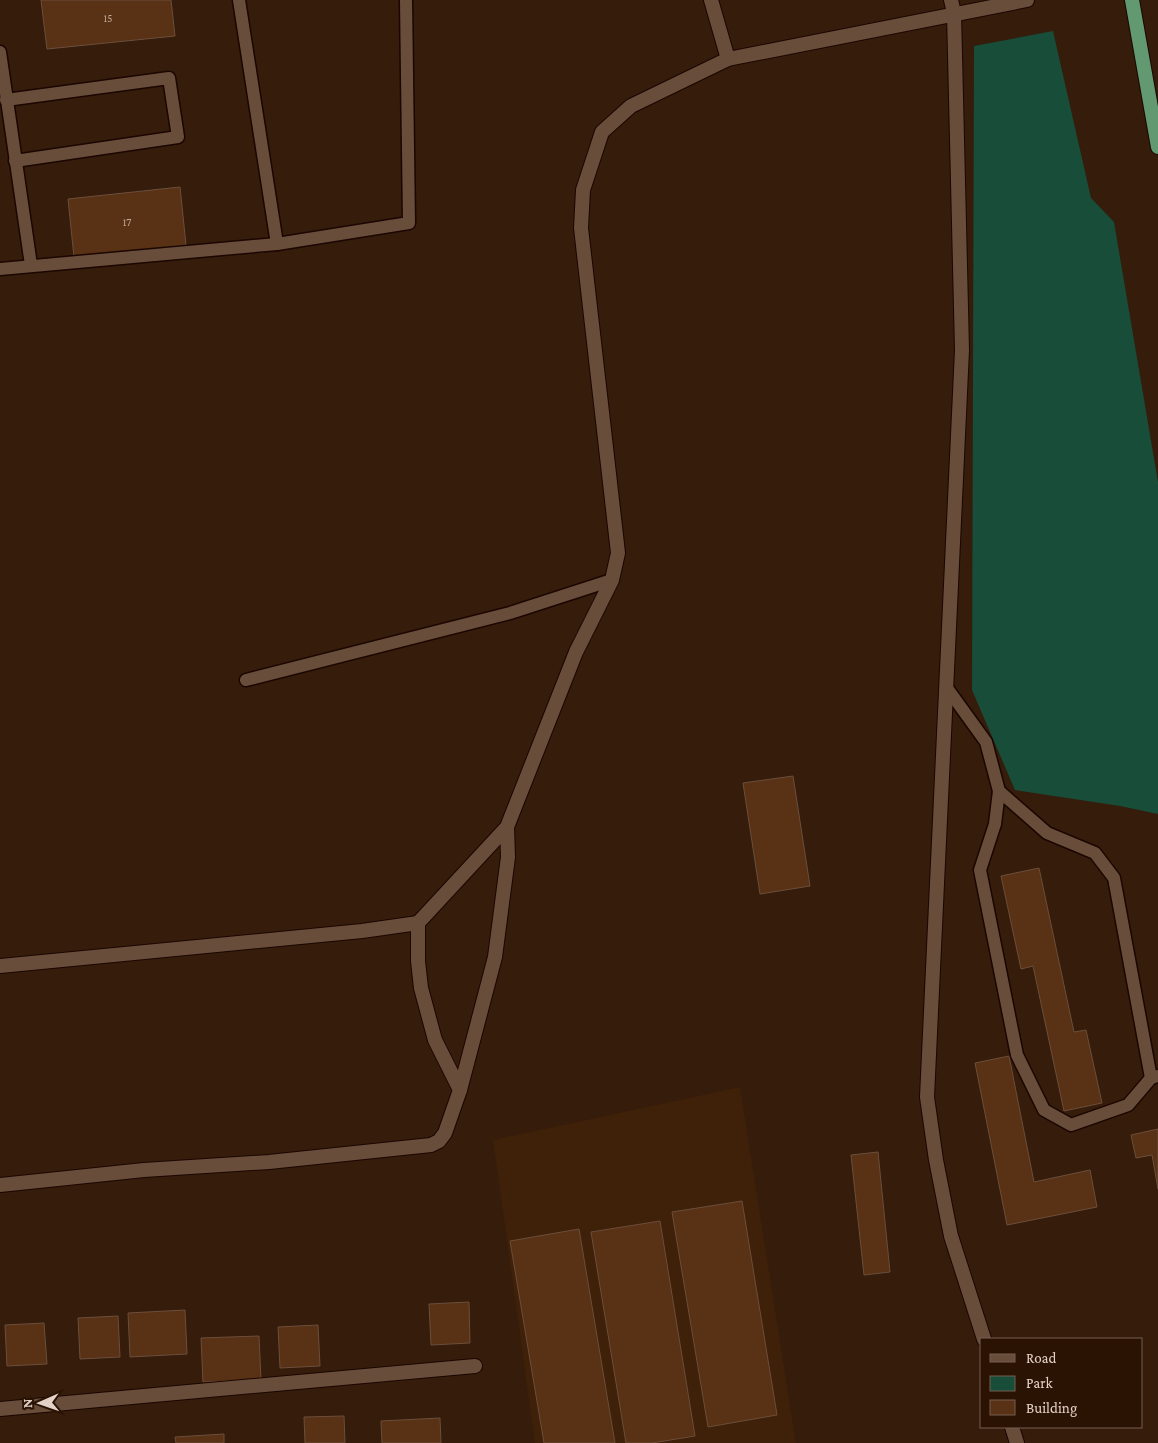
<svg xmlns="http://www.w3.org/2000/svg" width="1158" height="1443" viewBox="0 0 1158 1443" font-family="'Crimson Pro',serif">
<rect width="100%" height="100%" fill="#351c0b"/>
<polygon fill="#3f2009" points="740,1087 796,1443 535,1443 493,1140"/>
<polygon fill="#174d39" points="1053,31 1091,198 1114,222 1158,482 1158,814 1120,806 1015,790 972,690 974,46"/>
<g fill="#593114" stroke="#6b4e3c">
<polygon points="41,0 171,0 175,36 47,49"/>
<polygon points="180,187 186,245 74,257 68,199"/>
<polygon points="793,776 810,886 760,894 743,783"/>
<polygon points="1039,868 1074,1032 1086,1030 1102,1103 1064,1111 1033,966 1021,969 1001,876"/>
<polygon points="1009,1056 1034,1182 1090,1170 1097,1207 1007,1225 975,1063"/>
<polygon points="1158,1129 1158,1189 1152,1155 1136,1158 1131,1135"/>
<polygon points="878,1152 890,1272 864,1275 851,1155"/>
<polygon points="742,1201 777,1415 708,1427 672,1212"/>
<polygon points="660,1221 695,1436 652,1443 626,1443 591,1232"/>
<polygon points="579,1229 615,1443 544,1443 510,1241"/>
<polygon points="469,1302 470,1343 431,1345 429,1304"/>
<polygon points="185,1310 187,1354 130,1357 128,1313"/>
<polygon points="118,1316 120,1357 80,1359 78,1318"/>
<polygon points="44,1323 47,1364 7,1366 5,1325"/>
<polygon points="318,1325 320,1366 280,1368 278,1327"/>
<polygon points="259,1336 261,1380 203,1382 201,1338"/>
<polygon points="344,1416 345,1443 305,1443 304,1417"/>
<polygon points="440,1418 441,1443 382,1443 381,1421"/>
<polygon points="224,1434 224,1443 176,1443 175,1437"/>
</g>
<g fill="none" stroke-linecap="round" stroke-linejoin="round">
<defs>
<g id="service">
<polyline points="239,0 277,244"/>
<polyline points="0,52 31,265"/>
<polyline points="6,100 169,78 178,137 15,161"/>
<polyline points="0,269 277,244 409,223 406,0"/>
<polyline points="246,680 510,613 612,580"/>
<polyline points="947,688 986,742 999,791 1047,833 1095,853 1114,878 1151,1078 1158,1076"/>
<polyline points="999,791 995,824 980,870 1017,1055 1044,1110 1071,1125 1128,1105 1151,1078"/>
</g>
<g id="minor">
<polyline points="0,966 362,931 418,923"/>
<polyline points="460,1090 435,1040 421,988 418,961 418,923 507,827 576,652 612,580 618,553 581,228 583,190 602,132 631,106 728,59"/>
<polyline points="0,1185 144,1170 269,1162 431,1145 439,1141 445,1133 460,1090 495,957 508,857 507,827"/>
<polyline points="0,1409 475,1366"/>
</g>
<g id="tertiary">
<polyline points="711,0 728,59 1027,0"/>
<polyline points="951,0 954,13 962,350 927,1097 936,1160 951,1236 984,1339"/>
<polyline points="1012,1427 1017,1443"/>
</g>
<polyline id="trunk" points="1132,0 1158,147"/>
</defs>
<use href="#service" stroke="#1b0600" stroke-width="15"/>
<use href="#minor" stroke="#1b0600" stroke-width="16"/>
<use href="#tertiary" stroke="#1b0600" stroke-width="16"/>
<use href="#trunk" stroke="#1b0600" stroke-width="16"/>
<use href="#service" stroke="#694d3b" stroke-width="12"/>
<use href="#minor" stroke="#694d3b" stroke-width="14"/>
<use href="#tertiary" stroke="#694d3b" stroke-width="14"/>
<use href="#trunk" stroke="#629970" stroke-width="14"/>
</g>
<g text-anchor="middle" stroke-width="4" stroke-linejoin="round" paint-order="stroke">
<g font-size="11" fill="#c1aa9b">
<text x="108" y="22">15</text>
<text x="127" y="226">17</text>
</g>
</g>
<rect x="980" y="1338" width="162" height="90" fill="#2b1303" stroke="#755f52"/>
<rect x="990" y="1354" width="25" height="8" fill="#694d3b" stroke="#755f52"/>
<text x="1026" y="1363" font-size="15" fill="#e4d2c8">Road</text>
<rect x="990" y="1376" width="25" height="15" fill="#174d39" stroke="#755f52"/>
<text x="1026" y="1388" font-size="15" fill="#e4d2c8">Park</text>
<rect x="990" y="1400" width="25" height="15" fill="#593114" stroke="#755f52"/>
<text x="1026" y="1413" font-size="15" fill="#e4d2c8">Building</text>
<g transform="translate(40 1403) rotate(268)" stroke="#2b1303" stroke-width="4" paint-order="stroke">
<path d="M0-4L9 19L0 12L-9 19Z" fill="#e4d2c8"/>
<text y="-8" font-size="14" font-weight="bold" text-anchor="middle" fill="#e4d2c8">N</text>
</g>
</svg>
